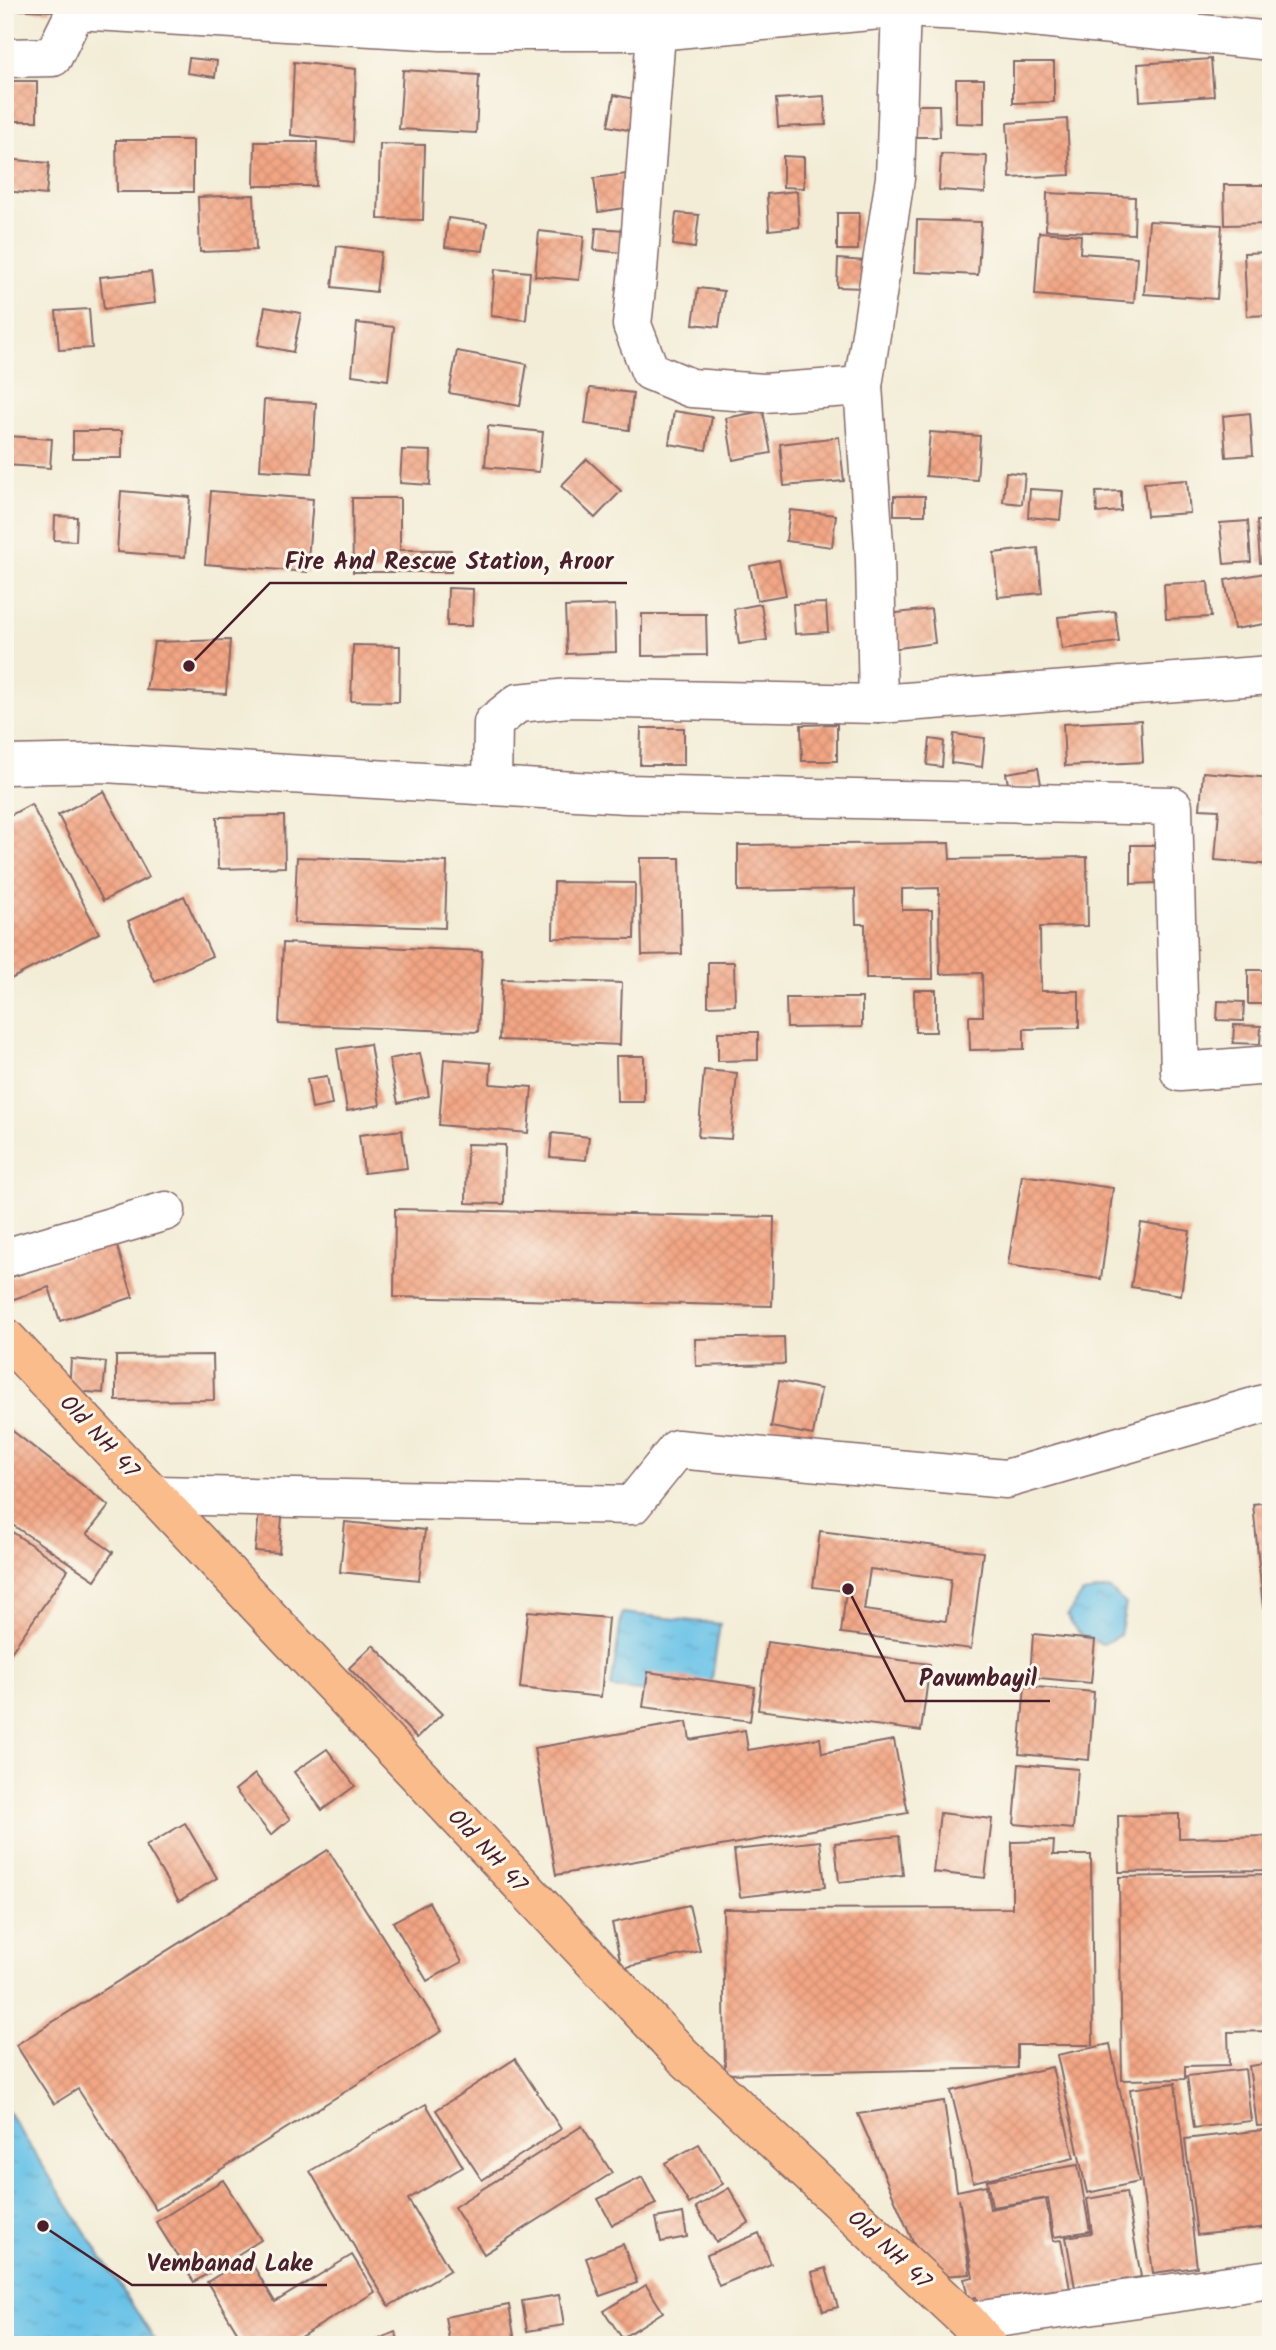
<svg xmlns="http://www.w3.org/2000/svg" width="1276" height="2350" viewBox="0 0 1276 2350" font-family="Kalam,sans-serif">
<defs>
<pattern id="water-ripples" width="26" height="14" patternUnits="userSpaceOnUse" patternTransform="scale(1.75)"><rect width="26" height="14" fill="#69c2e7"/><path d="M2 4q2-2 4 0t4 0M15 11q2-2 4 0t4 0" fill="none" stroke="#5da6c6"/></pattern>
<pattern id="building-cross-hatch" width="8" height="8" patternUnits="userSpaceOnUse" patternTransform="scale(1.75)"><rect width="8" height="8" fill="#f2a684"/><path d="M0 0l8 8M0 8l8-8" fill="none" stroke="#d18e72"/></pattern>
</defs>
<rect width="100%" height="100%" fill="#fbf7ec"/>
<filter id="ink" filterUnits="userSpaceOnUse"><feTurbulence type="fractalNoise" baseFrequency=".0143" numOctaves="2"/><feDisplacementMap in="SourceGraphic" scale="14" xChannelSelector="R" yChannelSelector="G"/><feConvolveMatrix kernelMatrix="1 2 1 2 8 2 1 2 1" color-interpolation-filters="sRGB"/></filter>
<filter id="wash" filterUnits="userSpaceOnUse"><feTurbulence type="fractalNoise" baseFrequency=".00686" numOctaves="4" result="noise"/><feDisplacementMap in="SourceGraphic" scale="28" xChannelSelector="R" yChannelSelector="G"/><feGaussianBlur stdDeviation="1.57" result="paint"/><feColorMatrix in="noise" values="0 0 0 0 0 0 0 0 0 0 0 0 0 0 0 0 0 1.4 0 .05"/><feComposite in="paint" operator="in"/></filter>
<g filter="url(#wash)">
<rect width="100%" height="100%" fill="#f3edd7"/>
<g fill="url(#water-ripples)" stroke="#5a7089" stroke-width="2">
<path d="M1109 1589 1126 1604 1120 1635 1103 1644C1081 1637 1077 1635 1067 1615L1083 1593Z"/>
<polygon points="622,1613 720,1624 709,1698 611,1688"/>
<polygon points="5,2107 158,2345 5,2345"/>
</g>
<g id="blocks">
<g fill="url(#building-cross-hatch)" fill-rule="evenodd">
<polygon points="5,5 51,5 51,11 5,9"/>
<polygon points="189,58 217,61 215,77 187,73"/>
<polygon points="1211,59 1214,96 1140,101 1138,64"/>
<polygon points="294,62 356,69 353,142 291,135"/>
<polygon points="1013,62 1054,62 1054,102 1013,103"/>
<polygon points="403,70 479,75 476,133 399,129"/>
<polygon points="956,79 984,79 984,124 956,123"/>
<rect x="5" y="81" width="32" height="40"/>
<polygon points="614,95 644,101 638,132 608,126"/>
<polygon points="824,96 826,125 778,127 776,99"/>
<polygon points="915,105 939,105 940,137 915,137"/>
<polygon points="1067,119 1070,175 1010,178 1007,123"/>
<polygon points="116,140 193,140 193,192 117,192"/>
<polygon points="255,142 317,142 316,186 254,186"/>
<polygon points="380,144 425,145 423,220 378,219"/>
<polygon points="941,154 987,156 985,193 939,190"/>
<polygon points="783,156 804,157 804,188 783,187"/>
<polygon points="5,159 49,163 46,195 5,191"/>
<polygon points="626,174 631,207 598,212 594,178"/>
<polygon points="1224,185 1271,185 1271,224 1225,225"/>
<polygon points="797,191 799,227 769,230 767,194"/>
<polygon points="1047,193 1135,197 1134,234 1046,230"/>
<polygon points="254,195 256,250 200,252 198,197"/>
<polygon points="676,213 699,215 695,248 673,245"/>
<polygon points="837,213 859,213 858,250 837,250"/>
<polygon points="448,218 487,223 483,251 445,247"/>
<polygon points="917,220 981,222 978,275 915,272"/>
<polygon points="1149,221 1222,225 1217,299 1144,294"/>
<polygon points="596,228 625,230 624,253 594,250"/>
<polygon points="539,231 584,236 579,280 535,276"/>
<polygon points="1039,232 1081,235 1080,253 1137,257 1134,303 1035,295"/>
<polygon points="337,246 381,252 376,292 332,287"/>
<polygon points="1271,252 1271,315 1247,316 1244,253"/>
<polygon points="838,259 865,261 864,288 837,287"/>
<polygon points="495,269 530,272 526,320 491,316"/>
<polygon points="151,272 155,303 104,309 100,277"/>
<polygon points="698,288 724,291 719,327 693,324"/>
<polygon points="265,307 301,313 293,352 258,345"/>
<polygon points="89,309 92,348 59,350 56,311"/>
<polygon points="357,323 394,327 388,380 352,375"/>
<polygon points="457,351 527,364 520,406 449,393"/>
<polygon points="590,388 633,393 629,430 585,424"/>
<polygon points="264,400 316,403 312,473 260,470"/>
<polygon points="674,411 712,417 706,450 669,444"/>
<polygon points="763,411 771,453 733,460 726,418"/>
<polygon points="1250,413 1253,455 1226,457 1223,416"/>
<polygon points="488,426 543,432 539,472 485,467"/>
<rect x="73" y="431" width="49" height="27"/>
<polygon points="930,432 980,436 977,480 926,476"/>
<polygon points="8,436 52,439 50,468 6,465"/>
<polygon points="839,437 844,481 784,486 780,444"/>
<polygon points="402,450 431,451 430,485 400,483"/>
<polygon points="587,459 621,491 595,518 561,486"/>
<polygon points="1006,472 1025,474 1022,504 1003,502"/>
<polygon points="1187,480 1190,513 1147,516 1144,483"/>
<polygon points="1030,489 1063,491 1060,520 1028,517"/>
<polygon points="121,491 190,497 185,557 117,552"/>
<polygon points="211,491 313,499 307,572 205,564"/>
<polygon points="1121,491 1121,511 1097,513 1096,492"/>
<rect x="894" y="496" width="31" height="19"/>
<polygon points="352,498 400,498 400,550 451,550 451,572 353,572"/>
<polygon points="790,510 836,515 832,547 786,541"/>
<polygon points="55,516 77,517 76,541 54,540"/>
<polygon points="1271,520 1271,562 1260,563 1257,521"/>
<polygon points="1248,521 1251,562 1224,564 1220,523"/>
<polygon points="1038,548 1042,593 998,597 994,553"/>
<polygon points="779,560 786,595 757,600 750,566"/>
<polygon points="1271,572 1271,623 1234,629 1225,580"/>
<polygon points="1208,582 1211,617 1166,619 1164,584"/>
<polygon points="448,588 473,589 472,626 447,626"/>
<polygon points="826,603 828,632 795,634 793,604"/>
<polygon points="761,604 767,640 739,644 734,609"/>
<polygon points="615,605 616,652 567,654 565,607"/>
<polygon points="931,609 935,643 884,650 880,615"/>
<polygon points="1115,611 1119,642 1062,649 1058,617"/>
<polygon points="642,614 706,614 707,655 642,656"/>
<polygon points="230,640 226,694 146,690 154,642"/>
<polygon points="353,645 400,646 399,702 351,701"/>
<polygon points="1141,720 1143,762 1065,766 1063,724"/>
<polygon points="837,724 837,761 802,761 801,725"/>
<polygon points="641,728 684,728 684,765 640,765"/>
<polygon points="954,734 985,738 982,767 951,763"/>
<polygon points="930,739 944,741 942,767 927,765"/>
<polygon points="1038,768 1041,784 1009,789 1006,773"/>
<polygon points="1203,772 1271,778 1271,865 1215,860 1219,810 1200,809"/>
<polygon points="104,791 149,877 103,901 58,815"/>
<polygon points="31,804 99,933 5,982 5,818"/>
<polygon points="284,816 285,867 218,869 217,817"/>
<polygon points="949,843 950,859 1087,857 1088,926 1040,927 1041,991 1079,991 1079,1028 1024,1029 1024,1049 970,1050 969,1016 983,1016 982,973 940,974 939,888 902,889 902,910 932,910 933,979 866,979 865,924 856,924 855,889 738,891 738,845"/>
<polygon points="1131,845 1156,845 1156,883 1131,884"/>
<polygon points="297,857 447,862 445,928 294,923"/>
<polygon points="640,858 680,858 682,954 642,955"/>
<polygon points="554,882 635,883 634,939 553,938"/>
<polygon points="184,896 212,956 155,982 128,921"/>
<polygon points="283,943 482,951 478,1032 279,1024"/>
<polygon points="708,962 734,962 735,1005 708,1006"/>
<rect x="1248" y="970" width="23" height="34"/>
<polygon points="502,979 622,983 620,1045 499,1040"/>
<polygon points="914,990 936,990 936,1032 915,1032"/>
<polygon points="786,998 862,998 862,1027 787,1028"/>
<polygon points="1218,1001 1244,1002 1243,1021 1217,1020"/>
<polygon points="1234,1025 1261,1026 1260,1044 1233,1043"/>
<polygon points="718,1032 758,1032 758,1060 718,1061"/>
<polygon points="370,1044 380,1105 347,1111 337,1049"/>
<polygon points="420,1053 429,1096 398,1103 389,1059"/>
<polygon points="616,1056 644,1056 644,1102 617,1102"/>
<polygon points="444,1059 491,1063 490,1084 532,1087 528,1133 439,1125"/>
<polygon points="704,1070 737,1073 731,1139 698,1137"/>
<polygon points="327,1076 332,1105 312,1109 307,1079"/>
<polygon points="402,1130 407,1168 364,1173 359,1135"/>
<polygon points="552,1133 589,1137 586,1160 550,1157"/>
<polygon points="467,1144 505,1145 504,1204 466,1203"/>
<polygon points="1022,1175 1113,1188 1101,1279 1008,1265"/>
<polygon points="395,1209 774,1217 772,1306 394,1297"/>
<polygon points="1141,1223 1190,1231 1181,1295 1131,1287"/>
<polygon points="116,1243 133,1297 60,1321 49,1287 5,1302 5,1279"/>
<polygon points="784,1337 785,1364 696,1366 695,1339"/>
<polygon points="213,1355 214,1400 116,1401 116,1356"/>
<polygon points="71,1359 106,1362 103,1393 69,1391"/>
<polygon points="779,1381 821,1389 813,1435 771,1427"/>
<polygon points="5,1425 109,1506 87,1534 113,1552 95,1580 5,1520"/>
<polygon points="260,1502 283,1505 279,1553 255,1551"/>
<polygon points="1271,1502 1271,1607 1263,1607 1253,1504"/>
<polygon points="345,1522 425,1530 419,1580 340,1572"/>
<polygon points="5,1527 68,1570 5,1661"/>
<path d="M820 1531 983 1552 971 1649 841 1633 846 1591 813 1587ZM870 1569 951 1579 946 1621 864 1610Z"/>
<polygon points="528,1611 608,1618 601,1697 520,1688"/>
<polygon points="1264,1627 1271,1627 1271,1700 1269,1700"/>
<polygon points="1033,1634 1095,1640 1091,1683 1030,1677"/>
<polygon points="767,1642 930,1664 921,1731 758,1710"/>
<polygon points="373,1645 442,1714 417,1738 349,1668"/>
<polygon points="648,1672 755,1687 750,1721 643,1707"/>
<polygon points="1025,1686 1094,1692 1089,1760 1019,1754"/>
<polygon points="687,1722 690,1740 745,1730 748,1750 820,1738 822,1753 894,1740 908,1813 556,1875 534,1748"/>
<polygon points="327,1749 355,1786 322,1810 294,1772"/>
<polygon points="1019,1764 1078,1769 1073,1829 1014,1824"/>
<polygon points="255,1774 290,1819 271,1835 235,1790"/>
<polygon points="940,1813 992,1819 985,1878 933,1872"/>
<polygon points="1179,1814 1179,1838 1271,1836 1271,1870 1119,1872 1118,1816"/>
<polygon points="185,1823 217,1878 179,1901 146,1846"/>
<polygon points="899,1836 903,1875 839,1882 835,1843"/>
<polygon points="820,1841 825,1887 740,1897 734,1850"/>
<polygon points="1054,1841 1053,1855 1091,1855 1093,2045 1017,2045 1017,2068 725,2074 723,1909 1012,1908 1012,1842"/>
<polygon points="328,1850 442,2031 156,2210 78,2089 54,2104 16,2045"/>
<polygon points="1271,1874 1271,2031 1228,2032 1229,2065 1185,2066 1185,2079 1122,2080 1119,1877"/>
<polygon points="429,1902 462,1962 427,1981 393,1922"/>
<polygon points="689,1905 700,1951 622,1968 612,1923"/>
<polygon points="1110,2044 1139,2182 1087,2193 1057,2055"/>
<polygon points="515,2059 561,2129 482,2180 436,2110"/>
<polygon points="1271,2063 1271,2125 1257,2126 1249,2066"/>
<polygon points="1052,2067 1074,2158 973,2182 951,2091"/>
<polygon points="1245,2069 1251,2121 1194,2128 1187,2076"/>
<polygon points="1175,2083 1197,2267 1153,2273 1130,2089"/>
<polygon points="944,2101 957,2191 986,2185 990,2209 1046,2199 1053,2241 1061,2240 1071,2295 979,2311 976,2297 968,2299 964,2279 973,2277 959,2199 970,2274 928,2277 858,2114"/>
<polygon points="426,2104 463,2167 408,2199 450,2270 389,2306 310,2171"/>
<polygon points="582,2126 612,2173 484,2254 454,2207"/>
<polygon points="1271,2129 1271,2190 1264,2191 1268,2227 1197,2235 1185,2139"/>
<polygon points="699,2144 723,2184 689,2204 665,2163"/>
<polygon points="1078,2165 1090,2231 1054,2237 1048,2198 992,2207 987,2180"/>
<polygon points="642,2177 656,2204 612,2225 598,2199"/>
<polygon points="223,2180 261,2240 194,2282 156,2222"/>
<polygon points="729,2188 749,2223 716,2242 696,2207"/>
<polygon points="1126,2192 1141,2277 1075,2288 1066,2237 1092,2233 1087,2199"/>
<polygon points="683,2213 687,2237 661,2242 656,2218"/>
<polygon points="759,2233 771,2264 719,2286 707,2255"/>
<polygon points="623,2244 637,2283 600,2296 586,2258"/>
<polygon points="352,2255 375,2292 287,2345 245,2345 207,2282 248,2257 275,2302"/>
<polygon points="826,2268 838,2307 823,2311 812,2272"/>
<polygon points="646,2285 663,2312 622,2338 604,2311"/>
<polygon points="559,2295 564,2325 527,2331 522,2301"/>
<polygon points="509,2305 515,2342 500,2345 450,2345 445,2317"/>
<polygon points="395,2332 401,2345 365,2345"/>
</g>
</g>
</g>
<g filter="url(#ink)">
<use href="#blocks" fill-opacity="0" stroke="#856767" stroke-width="2"/>
<g fill="none" stroke-linecap="round" stroke-linejoin="round">
<defs>
<g id="minor">
<polyline points="658,7 638,270 632,325 650,371 691,388 764,393 863,386"/>
<polyline points="76,10 441,31 656,31 901,8 981,12 1271,41"/>
<polyline points="5,58 53,57 76,10 74,5"/>
<polyline points="878,704 875,559 863,386 895,178 901,8"/>
<polyline points="5,765 104,763 626,794 1173,806 1180,1072 1271,1065"/>
<polyline points="492,786 493,723 518,703 569,698 878,704 1271,675"/>
<polyline points="5,1258 166,1211"/>
<polyline points="155,1495 632,1505 677,1449 1006,1479 1271,1402"/>
<polyline points="968,2322 1271,2279"/>
</g>
<polyline id="major" points="5,1337 683,2056 968,2322 988,2345"/>
</defs>
<use href="#minor" stroke="#856767" stroke-width="41"/>
<use href="#major" stroke="#856767" stroke-width="41"/>
<use href="#minor" stroke="#fff" stroke-width="38"/>
<use href="#major" stroke="#fabc8b" stroke-width="38"/>
</g>
</g>
<g text-anchor="middle" stroke-width="6" stroke-linejoin="round" paint-order="stroke">
<g font-size="23" fill="#4a1f2b" stroke="#fbf7ec">
<text transform="translate(100 1436) rotate(47)" y="8">Old NH 47</text>
<text transform="translate(488 1850) rotate(47)" y="8">Old NH 47</text>
<text transform="translate(890 2249) rotate(43)" y="8">Old NH 47</text>
</g>
</g>
<path fill="none" stroke="#4a1f2b" stroke-width="2.5" d="M189 666L270 583H627M848 1589L905 1701H1050M43 2226L132 2285H327"/>
<g fill="#4a1f2b" stroke="#fbf7ec" stroke-width="2.5">
<circle cx="189" cy="666" r="7"/>
<circle cx="848" cy="1589" r="7"/>
<circle cx="43" cy="2226" r="7"/>
</g>
<g font-size="24" text-anchor="middle" font-weight="bold" fill="#4a1f2b" stroke="#fbf7ec" stroke-width="6" stroke-linejoin="round" paint-order="stroke">
<text x="449" y="569">Fire And Rescue Station, Aroor</text>
<text x="978" y="1686">Pavumbayil</text>
<text x="230" y="2271">Vembanad Lake</text>
</g>
<rect width="1276" height="2350" fill="none" stroke="#fbf7ec" stroke-width="28"/>
</svg>
